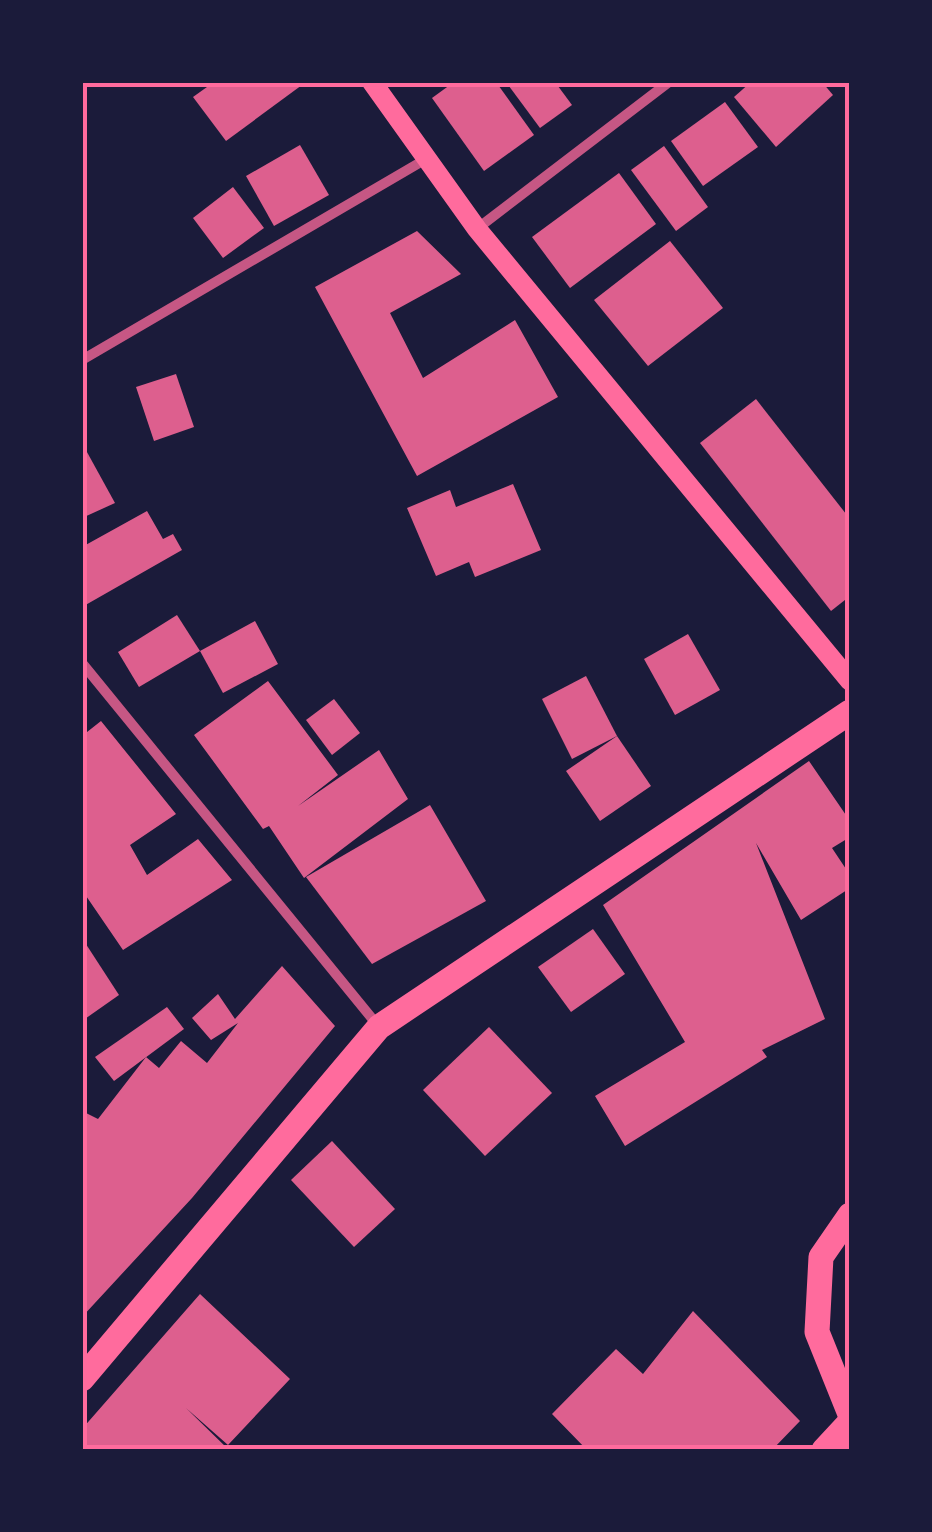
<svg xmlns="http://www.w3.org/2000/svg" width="932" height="1532" viewBox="0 0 932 1532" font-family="Cabin,sans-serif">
<rect width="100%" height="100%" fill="#1b1b3a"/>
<g fill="#dd5f8e">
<polygon points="214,82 300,82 302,85 226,141 193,97"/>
<polygon points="454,82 496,82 534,135 484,171 432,98"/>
<polygon points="506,82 555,82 572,105 540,128"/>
<polygon points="751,82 822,82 833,95 776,147 734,97"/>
<polygon points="725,102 758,147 703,186 671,141"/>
<polygon points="300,145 329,195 274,226 246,176"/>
<polygon points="664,146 708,207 676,231 631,170"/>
<polygon points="619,173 656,224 570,288 532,237"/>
<polygon points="233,187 264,228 223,258 193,218"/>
<polygon points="417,231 461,274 390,313 423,378 515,320 558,397 417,476 315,287"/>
<polygon points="670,241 723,308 648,366 594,300"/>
<polygon points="176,374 194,427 154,441 136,387"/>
<polygon points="756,399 850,519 850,596 831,611 700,443"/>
<polygon points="82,443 115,503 82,518"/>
<polygon points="513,484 541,550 475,577 469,562 436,576 407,508 450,490 456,507"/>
<polygon points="147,511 163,539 173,534 182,550 82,607 82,547"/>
<polygon points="177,615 200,651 139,687 118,652"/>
<polygon points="255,621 278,664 223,693 200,651"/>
<polygon points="688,634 720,690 675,715 644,659"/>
<polygon points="586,676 617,736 572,759 542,699"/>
<polygon points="268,681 338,775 298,806 379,750 408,799 304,878 269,826 263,829 194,735"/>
<polygon points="334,699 360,733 332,755 306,720"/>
<polygon points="101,721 176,814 130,845 147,875 198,839 232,880 123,950 82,890 82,736"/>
<polygon points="617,736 651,786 600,821 566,771"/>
<polygon points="809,761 850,821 850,837 832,848 850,875 850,888 801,920 756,843 825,1019 762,1050 767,1057 625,1146 595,1096 685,1042 603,905"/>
<polygon points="430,805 486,901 372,964 306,877"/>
<polygon points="593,929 625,974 571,1012 538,967"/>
<polygon points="82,938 119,995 82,1021"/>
<polygon points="282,966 335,1026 192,1198 82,1317 82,1111 98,1119 146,1057 159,1068 181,1041 207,1063 238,1023 211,1040 192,1018 218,994 235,1019"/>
<polygon points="167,1007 184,1029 114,1081 95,1057"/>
<polygon points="489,1027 552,1093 485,1156 423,1090"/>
<polygon points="332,1141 395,1209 354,1247 291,1180"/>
<polygon points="200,1294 290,1379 228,1445 186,1408 229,1450 82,1450 82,1429"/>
<polygon points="693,1311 800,1421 772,1450 587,1450 552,1414 616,1349 643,1374"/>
</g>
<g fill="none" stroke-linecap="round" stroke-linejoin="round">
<g stroke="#c65784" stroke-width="10">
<polyline points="478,228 669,82"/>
<polyline points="82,360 426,159"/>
<polyline points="82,663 379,1027"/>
</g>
<polyline stroke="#ff6b9d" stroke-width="20" points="372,82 477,229 850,681"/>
<g stroke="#ff6b9d" stroke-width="25">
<polyline points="850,1215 821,1257 817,1332 850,1414"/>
<polyline points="82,1379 379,1027 850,712"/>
<polyline points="824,1450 850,1422"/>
</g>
</g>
<rect width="932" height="1532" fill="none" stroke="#1b1b3a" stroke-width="170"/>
<rect x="85" y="85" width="762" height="1362" fill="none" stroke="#ff6b9d" stroke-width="4"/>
</svg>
